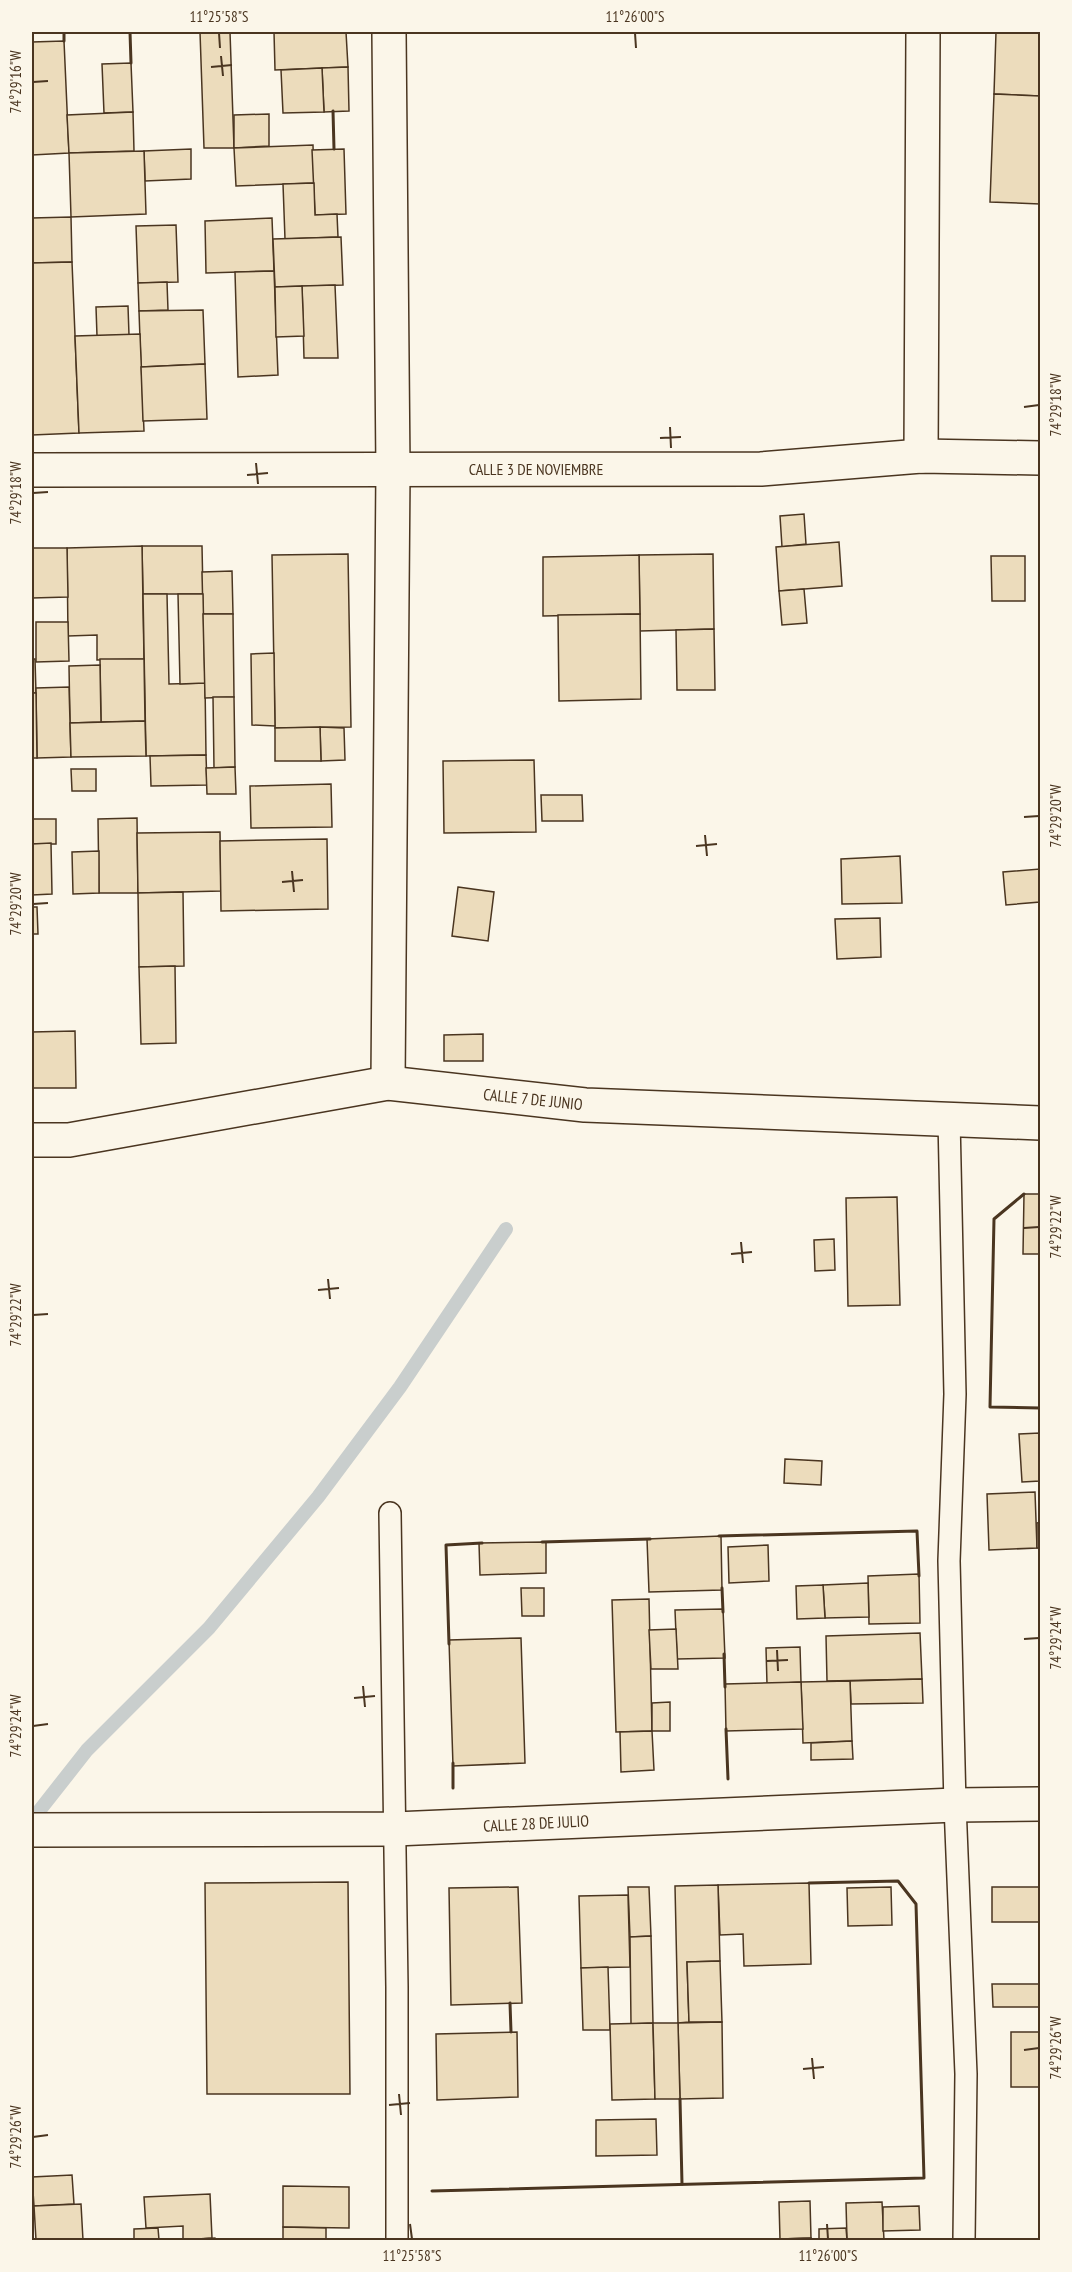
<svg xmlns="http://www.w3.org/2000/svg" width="1072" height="2272" viewBox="0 0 1072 2272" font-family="'PT Sans Narrow',sans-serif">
<rect width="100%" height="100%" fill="#fbf6e9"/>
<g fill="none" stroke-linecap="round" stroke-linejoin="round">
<polyline stroke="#c9cecd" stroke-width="14" points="32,1820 87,1750 209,1628 318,1497 400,1387 506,1229"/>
</g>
<g fill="#ecdcbc" stroke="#4a3520" stroke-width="1.5">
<polygon points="200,32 230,32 234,148 204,148"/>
<polygon points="274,32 346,32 348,67 275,70"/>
<polygon points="996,32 1040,32 1040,96 994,94"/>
<polygon points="64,41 69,153 32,155 32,42"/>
<polygon points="131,63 133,112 104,113 102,64"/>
<polygon points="348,67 349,111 324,112 322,68"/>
<polygon points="322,68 324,112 283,113 281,70"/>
<polygon points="994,94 1040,96 1040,204 990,202"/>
<polygon points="133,112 134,151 69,153 67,115"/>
<polygon points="269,114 269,146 234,148 234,115"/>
<polygon points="313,145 314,183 236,186 234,148"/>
<polygon points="191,149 191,179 145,181 144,151"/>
<polygon points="344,149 346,214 315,215 312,150"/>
<polygon points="144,151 146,214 71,217 69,153"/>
<polygon points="314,183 315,215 337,214 338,237 285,239 283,184"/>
<polygon points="71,217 72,262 32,263 32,218"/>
<polygon points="272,218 274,271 206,273 205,221"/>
<polygon points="176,225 178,282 138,283 136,226"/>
<polygon points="341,237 343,285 275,287 273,239"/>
<polygon points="72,262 79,433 32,435 32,263"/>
<polygon points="274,271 278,375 238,377 235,272"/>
<polygon points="167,282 168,310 139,311 138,283"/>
<polygon points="335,285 338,358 304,358 302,286"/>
<polygon points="302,286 304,336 276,337 275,287"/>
<polygon points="128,306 129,335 97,336 96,307"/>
<polygon points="203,310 205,364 141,367 139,311"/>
<polygon points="140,334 144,431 79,433 75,336"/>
<polygon points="205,364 207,419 143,421 141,367"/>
<polygon points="804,514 806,544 782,547 780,516"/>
<polygon points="839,542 842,586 779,591 776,547"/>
<polygon points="142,546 202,546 203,594 143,594"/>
<polygon points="142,546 144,659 97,660 97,635 68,636 67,548"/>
<polygon points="32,548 67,548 68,597 32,598"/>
<polygon points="348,554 351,727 275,728 272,555"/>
<polygon points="713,554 714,629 640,631 639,555"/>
<polygon points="639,555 640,614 543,616 543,557"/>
<polygon points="991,556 1025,556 1025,601 992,601"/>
<polygon points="232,571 233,614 203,614 202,572"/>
<polygon points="804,589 807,623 782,625 779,591"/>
<polygon points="143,594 167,594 169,684 205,683 206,755 146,756"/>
<polygon points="178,594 203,594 205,683 180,684"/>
<polygon points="203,614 233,614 234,697 205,698"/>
<polygon points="640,614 641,699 559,701 558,615"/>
<polygon points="36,622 68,622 69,661 36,662"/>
<polygon points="714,629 715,690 677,690 676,630"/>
<polygon points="274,653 275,726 252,725 251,654"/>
<polygon points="32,659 35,659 36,693 32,693"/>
<polygon points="100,659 144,659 145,721 101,722"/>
<polygon points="100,665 101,722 70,723 69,666"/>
<polygon points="69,687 71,757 37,758 36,688"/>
<polygon points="32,693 36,693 37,758 32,758"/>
<polygon points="213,697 234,697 235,767 214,768"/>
<polygon points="145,721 146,756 71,757 70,723"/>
<polygon points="320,727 344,728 345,760 321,761"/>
<polygon points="320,727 321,761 275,761 275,728"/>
<polygon points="206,755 207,785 151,786 150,756"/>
<polygon points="534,760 536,832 444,833 443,761"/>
<polygon points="235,767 236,794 207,794 206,768"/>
<polygon points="71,769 96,769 96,791 72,791"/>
<polygon points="331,784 332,827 251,828 250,786"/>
<polygon points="541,795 582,795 583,821 542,821"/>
<polygon points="137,818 138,893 99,893 98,819"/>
<rect x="32" y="819" width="24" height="25"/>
<polygon points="220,832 221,891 138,893 137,833"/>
<polygon points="327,839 328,909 221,911 220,841"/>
<polygon points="51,843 52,894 32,895 32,844"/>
<polygon points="99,851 99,893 73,894 72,852"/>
<polygon points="900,856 902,903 842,904 841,859"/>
<polygon points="1040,869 1040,902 1006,905 1003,872"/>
<polygon points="458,887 494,892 488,941 452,936"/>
<polygon points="183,892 184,966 139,967 138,893"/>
<polygon points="32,907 37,907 38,934 32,934"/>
<polygon points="880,918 881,957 837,959 835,919"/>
<polygon points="32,934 33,998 32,998"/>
<polygon points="175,966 176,1043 141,1044 139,967"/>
<polygon points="75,1031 76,1088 32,1088 32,1032"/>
<polygon points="483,1034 483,1061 444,1061 444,1035"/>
<polygon points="1024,1194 1040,1194 1040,1254 1023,1254"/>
<polygon points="897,1197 900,1305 848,1306 846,1198"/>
<polygon points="834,1239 835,1270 815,1271 814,1240"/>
<polygon points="1040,1433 1040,1481 1022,1482 1019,1434"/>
<polygon points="785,1459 822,1461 821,1485 784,1483"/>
<polygon points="1035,1492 1037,1548 989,1550 987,1494"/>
<polygon points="1040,1522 1040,1548 1037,1548 1037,1523"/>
<polygon points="721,1536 722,1590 649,1592 647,1539"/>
<polygon points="546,1542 546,1573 480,1575 479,1543"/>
<polygon points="768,1545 769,1581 729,1583 728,1547"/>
<polygon points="919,1574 920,1623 869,1624 868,1576"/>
<polygon points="868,1583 869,1617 825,1618 823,1585"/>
<polygon points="823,1585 825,1618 797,1619 796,1586"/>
<polygon points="521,1588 544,1588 544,1616 522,1616"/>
<polygon points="649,1599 652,1731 616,1732 612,1600"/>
<polygon points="723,1609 725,1658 677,1659 675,1610"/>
<polygon points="676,1629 678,1669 651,1669 649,1630"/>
<polygon points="920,1633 922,1679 827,1681 826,1636"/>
<polygon points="521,1638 525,1763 453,1766 449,1640"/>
<polygon points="800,1647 801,1682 767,1684 766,1648"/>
<polygon points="922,1679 923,1703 851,1704 850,1681"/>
<polygon points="850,1681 852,1741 803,1743 801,1682"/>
<polygon points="801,1682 803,1729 726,1731 725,1684"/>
<polygon points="670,1702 670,1731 652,1731 652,1703"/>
<polygon points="652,1731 654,1770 621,1772 620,1732"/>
<polygon points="852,1741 853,1759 811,1760 811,1743"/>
<polygon points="348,1882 350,2094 207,2094 205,1883"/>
<polygon points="809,1883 811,1964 744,1966 743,1934 720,1935 718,1885"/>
<polygon points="718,1885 720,1961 687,1962 689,2022 678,2023 675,1886"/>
<polygon points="518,1887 522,2003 451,2005 449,1888"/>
<polygon points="628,1887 649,1887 651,1936 630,1937"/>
<polygon points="891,1887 892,1925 848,1926 847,1888"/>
<rect x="992" y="1887" width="48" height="35"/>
<polygon points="628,1895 630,1967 581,1968 579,1896"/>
<polygon points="651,1936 653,2023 631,2024 630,1937"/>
<polygon points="720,1961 722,2022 689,2022 687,1962"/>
<polygon points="608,1967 610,2030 583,2030 581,1968"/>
<polygon points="992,1984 1040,1984 1040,2007 993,2007"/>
<polygon points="722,2022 723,2098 680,2099 678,2023"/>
<polygon points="653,2023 655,2099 612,2100 610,2024"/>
<polygon points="653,2023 678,2023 680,2099 655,2099"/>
<polygon points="517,2032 518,2097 437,2100 436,2034"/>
<rect x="1011" y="2032" width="29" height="55"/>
<polygon points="656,2119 657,2155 596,2156 596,2120"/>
<polygon points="72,2175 74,2204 34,2206 32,2177"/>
<polygon points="283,2186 349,2187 349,2228 283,2227"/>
<polygon points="210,2194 212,2238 183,2240 183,2226 146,2228 144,2197"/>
<polygon points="810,2201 811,2238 780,2239 779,2202"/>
<polygon points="882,2202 884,2240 847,2240 846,2203"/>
<polygon points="81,2204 83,2240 36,2240 34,2206"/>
<polygon points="919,2206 920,2230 883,2231 883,2207"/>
<polygon points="283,2227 326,2228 326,2240 283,2240"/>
<polygon points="158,2228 159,2240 134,2240 134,2229"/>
<polygon points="846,2228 847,2240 819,2240 819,2229"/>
<polygon points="215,2238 216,2240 183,2240"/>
<polygon points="811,2238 811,2240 780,2240 780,2239"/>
</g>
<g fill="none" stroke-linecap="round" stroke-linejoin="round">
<defs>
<g id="service">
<polyline points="949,1119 955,1394 949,1561 955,1805 966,2074 964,2240"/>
<polyline points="390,1513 397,1987 397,2240"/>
</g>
<g id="minor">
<polyline points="921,456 923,32"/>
<polyline points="32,470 761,469 921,456 1040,458"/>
<polyline points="388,1083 393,470 389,32"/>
<polyline points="32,1140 69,1140 388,1083 585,1105 1040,1123"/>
<polyline points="32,1830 395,1829 955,1805 1040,1804"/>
</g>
</defs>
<use href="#service" stroke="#4a3520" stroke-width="24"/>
<use href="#minor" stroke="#4a3520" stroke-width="36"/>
<use href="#service" stroke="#fbf6e9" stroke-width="21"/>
<use href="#minor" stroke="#fbf6e9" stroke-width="33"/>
<g stroke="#4a3520" stroke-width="3">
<polyline points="64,32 64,41"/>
<polyline points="130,32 131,63"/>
<polyline points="333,111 334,149"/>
<polyline points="1024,1194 994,1219 990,1407 1040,1408"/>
<polyline points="719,1536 917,1531 919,1576"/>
<polyline points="542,1542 650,1539"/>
<polyline points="722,1588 723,1612"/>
<polyline points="449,1644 446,1545 482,1543"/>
<polyline points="724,1654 725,1687"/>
<polyline points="726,1729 728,1779"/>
<polyline points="453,1763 453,1788"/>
<polyline points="510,2003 511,2032"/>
<polyline points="680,2099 682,2184"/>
<polyline points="432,2191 924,2178 916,1904 898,1881 809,1883"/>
</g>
</g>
<path fill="none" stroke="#4a3520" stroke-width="2" d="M219 33 220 48M635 33 636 48M221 56 223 76M211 67 232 65M33 82 48 81M1024 407 1039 405M670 427 671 448M660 438 681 437M256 463 258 484M247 475 268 473M33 493 48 492M1024 817 1039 816M705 835 707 856M696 846 717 844M292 871 294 892M282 882 303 880M33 904 48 903M1024 1228 1039 1227M741 1242 743 1263M731 1254 752 1252M328 1279 330 1299M318 1290 339 1288M33 1315 48 1314M1024 1639 1039 1638M777 1650 778 1671M767 1661 788 1660M363 1686 365 1707M354 1698 375 1696M33 1726 48 1724M1024 2050 1039 2048M812 2058 814 2079M803 2069 824 2067M399 2094 401 2115M389 2105 410 2103M33 2137 48 2135M410 2224 412 2239M827 2224 828 2239"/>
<g text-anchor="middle" stroke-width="4.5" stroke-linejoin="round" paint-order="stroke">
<g font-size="16" fill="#4a3520" stroke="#fbf6e9">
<text x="536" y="475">CALLE 3 DE NOVIEMBRE</text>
<text transform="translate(533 1099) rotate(6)" y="6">CALLE 7 DE JUNIO</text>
<text transform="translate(536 1823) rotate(-3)" y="6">CALLE 28 DE JULIO</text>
</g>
</g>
<rect width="1072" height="2272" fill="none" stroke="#fbf6e9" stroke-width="66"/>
<rect x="33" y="33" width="1006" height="2206" fill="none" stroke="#4a3520" stroke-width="2"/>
<g font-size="15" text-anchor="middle" fill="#4a3520">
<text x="219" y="22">11°25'58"S</text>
<text x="635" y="22">11°26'00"S</text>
<text transform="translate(16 82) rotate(-90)" y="5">74°29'16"W</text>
<text transform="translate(1056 405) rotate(-90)" y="5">74°29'18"W</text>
<text transform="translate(16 493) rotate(-90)" y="5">74°29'18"W</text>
<text transform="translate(1056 816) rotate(-90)" y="5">74°29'20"W</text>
<text transform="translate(16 904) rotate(-90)" y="5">74°29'20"W</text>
<text transform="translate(1056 1227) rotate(-90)" y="5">74°29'22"W</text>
<text transform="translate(16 1315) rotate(-90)" y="5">74°29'22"W</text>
<text transform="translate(1056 1638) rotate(-90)" y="5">74°29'24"W</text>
<text transform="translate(16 1726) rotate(-90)" y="5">74°29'24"W</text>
<text transform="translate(1056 2048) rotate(-90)" y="5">74°29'26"W</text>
<text transform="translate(16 2137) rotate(-90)" y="5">74°29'26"W</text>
<text x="412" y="2261">11°25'58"S</text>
<text x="828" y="2261">11°26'00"S</text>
</g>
</svg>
